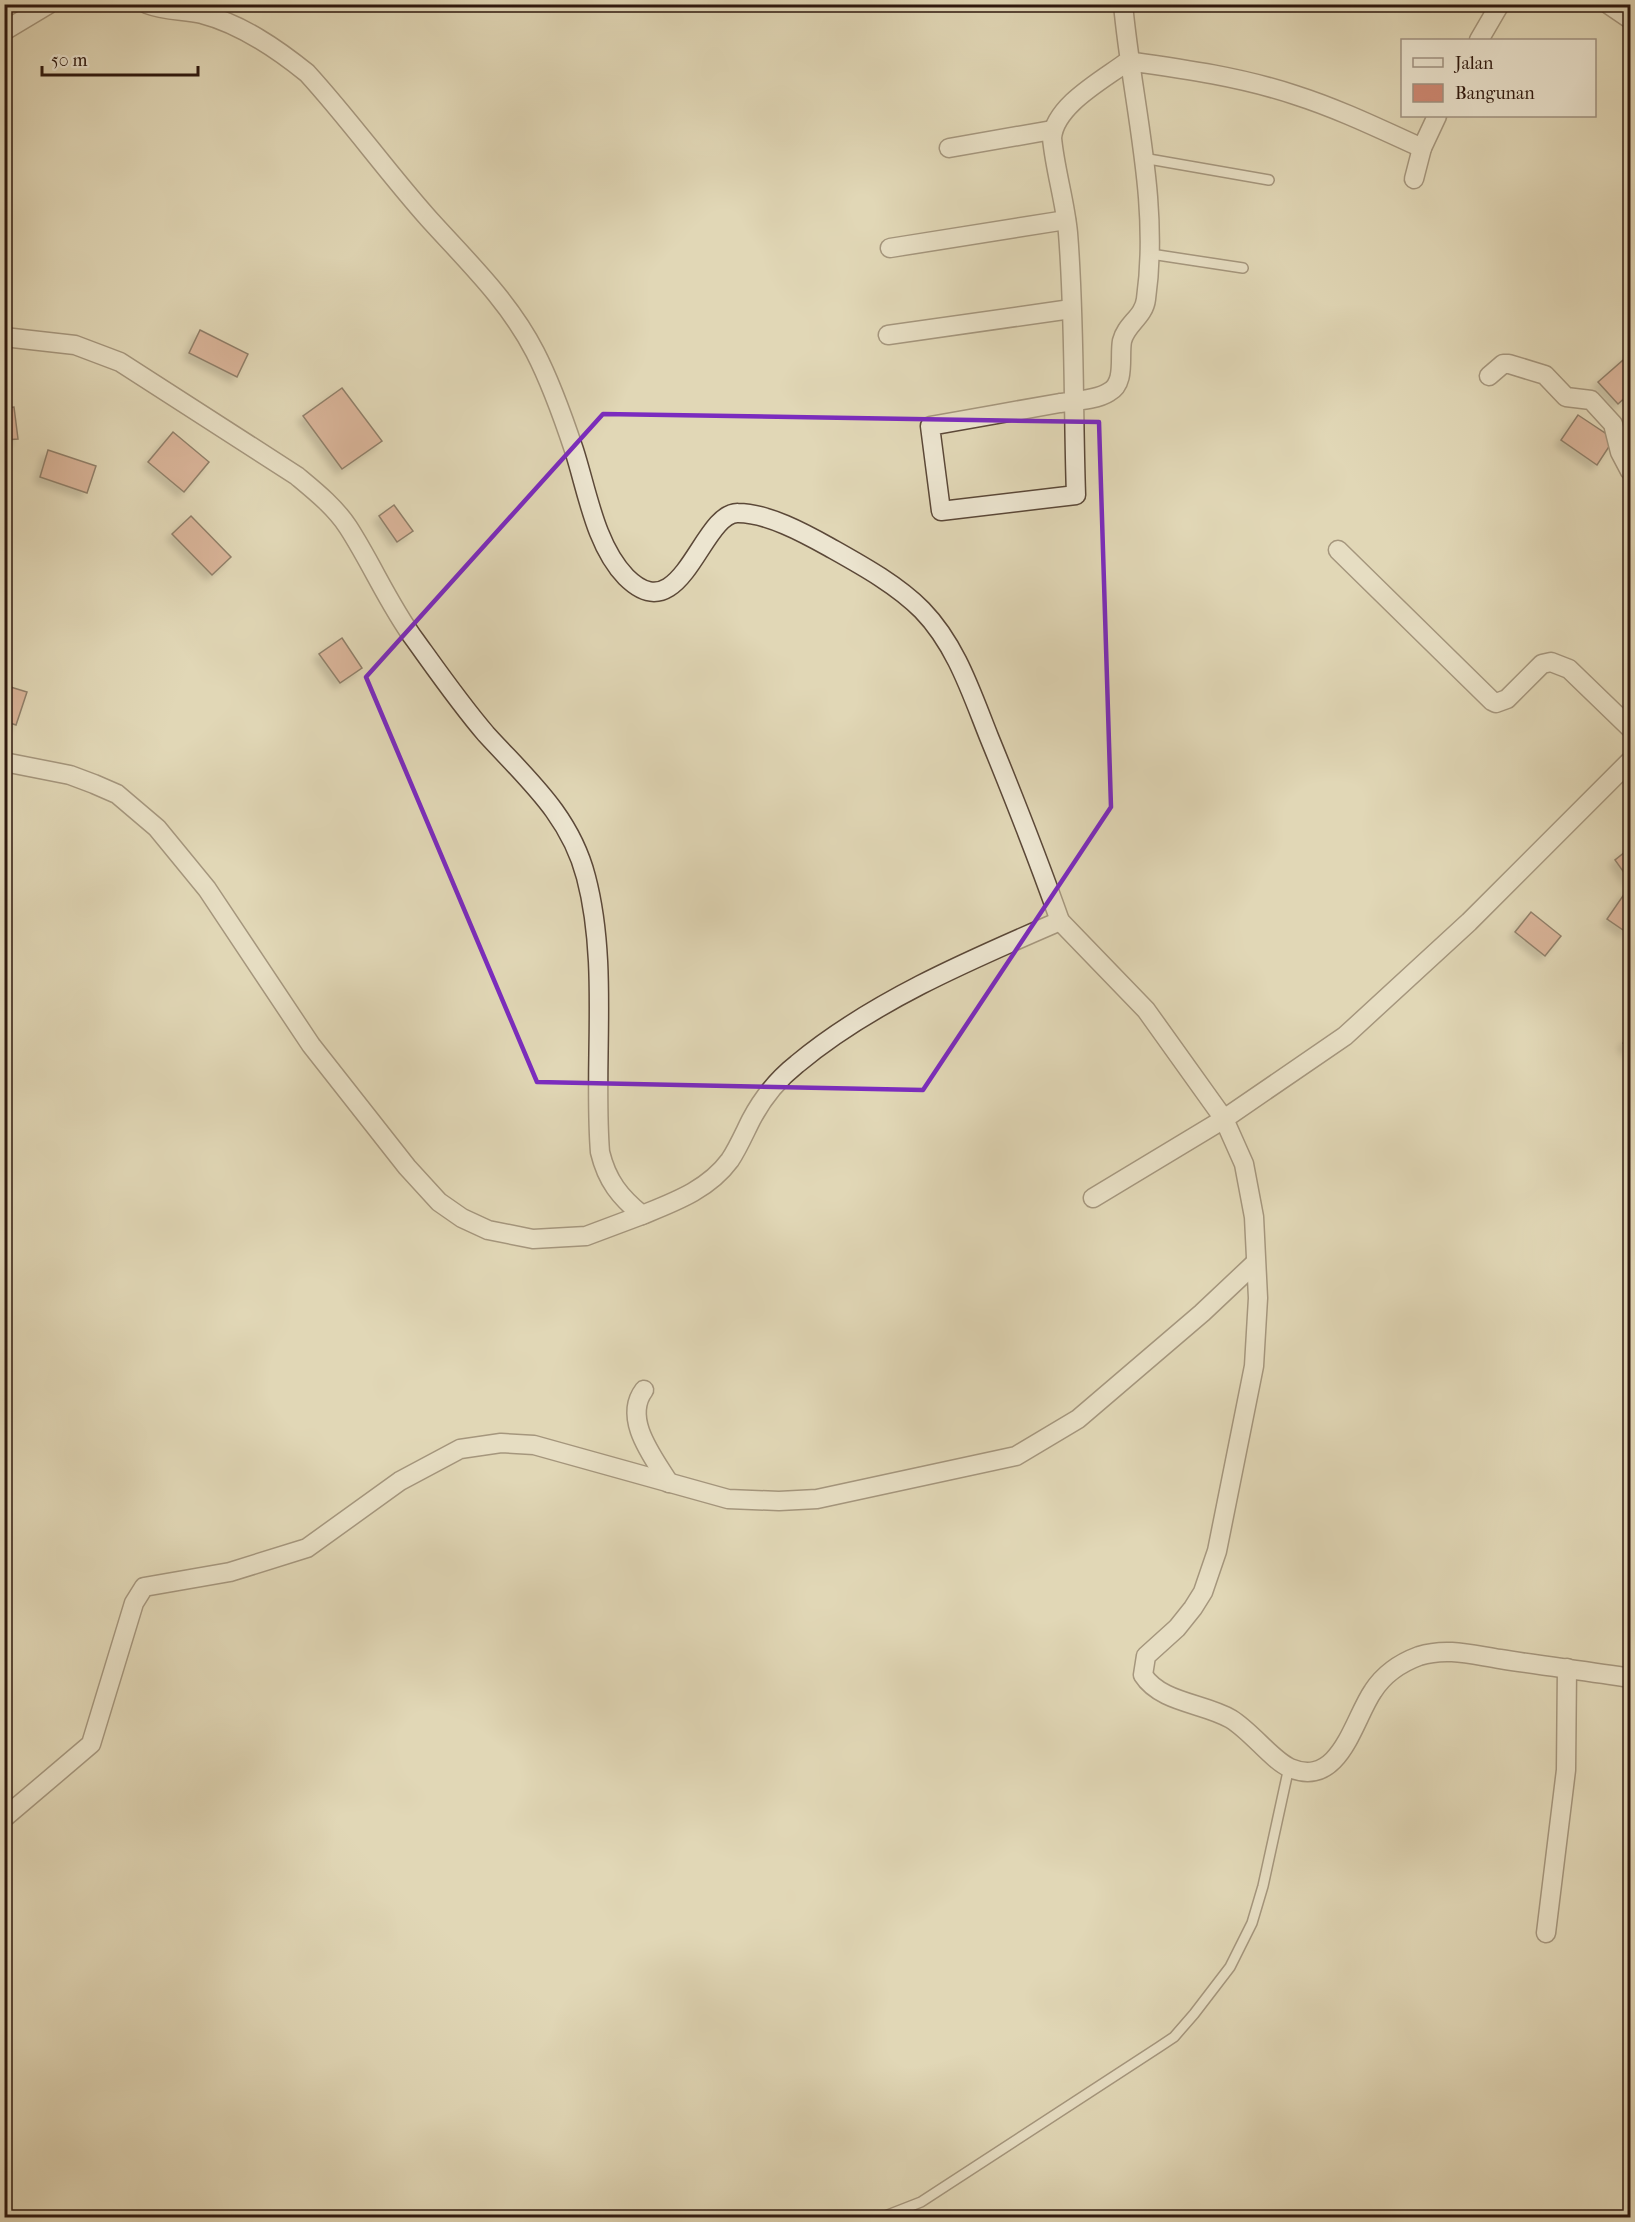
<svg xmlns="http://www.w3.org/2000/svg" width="1635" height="2222" viewBox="0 0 1635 2222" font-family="'IM FELL French Canon',serif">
<defs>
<filter id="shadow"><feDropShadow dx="-5.5" dy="5.5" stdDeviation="3" flood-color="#0004"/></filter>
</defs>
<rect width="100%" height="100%" fill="#e1d7b6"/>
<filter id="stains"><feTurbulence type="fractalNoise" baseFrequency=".00333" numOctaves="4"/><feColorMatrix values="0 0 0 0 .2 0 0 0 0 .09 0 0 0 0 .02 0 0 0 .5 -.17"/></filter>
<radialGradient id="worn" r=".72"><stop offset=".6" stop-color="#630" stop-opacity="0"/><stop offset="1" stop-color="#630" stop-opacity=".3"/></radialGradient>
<g fill="#cf8974" stroke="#2e180e" stroke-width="1.5" filter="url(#shadow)">
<polygon points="200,330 248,354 237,377 189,353"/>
<polygon points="1630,354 1630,393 1618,404 1598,382"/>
<polygon points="342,388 382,441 342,469 303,416"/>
<polygon points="14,407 18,439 4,440 4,408"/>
<polygon points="1578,415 1614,439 1597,465 1561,440"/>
<polygon points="173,432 209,462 184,492 148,462"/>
<polygon points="48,450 96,466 87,493 40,477"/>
<polygon points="394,505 413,531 397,542 379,516"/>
<polygon points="191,516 231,557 212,575 172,534"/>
<polygon points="342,638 362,668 340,683 319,654"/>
<polygon points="4,685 27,692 16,725 4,721"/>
<polygon points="1630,848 1630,881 1615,860"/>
<polygon points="1627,890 1630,892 1630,924 1626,932 1607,919"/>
<polygon points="1531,912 1561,936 1545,956 1515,932"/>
<polygon points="1630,1036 1630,1052 1623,1043"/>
</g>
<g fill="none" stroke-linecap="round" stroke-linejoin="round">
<defs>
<g id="service">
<polyline points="1143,158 1269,180"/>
<polyline points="1151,254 1243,268"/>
<polyline points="880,2218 921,2202 1159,2047 1174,2037 1194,2014 1230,1967 1252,1923 1263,1886 1289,1767"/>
</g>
<g id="minor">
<path d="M147 4C165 11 183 10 202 14 241 24 276 48 307 73 350 120 387 172 429 219 467 261 509 301 535 352 551 383 563 417 574 450 587 490 595 545 626 577 682 633 701 512 738 513 767 513 804 533 829 547 861 565 896 584 922 610 956 645 971 692 989 737 1014 798 1038 859 1060 921"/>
<path d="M1123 4C1132 103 1160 200 1146 299 1144 317 1126 324 1122 341 1119 357 1126 383 1109 392 1097 400 1074 401 1060 403 1017 411 973 418 930 426L941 511 1076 495C1073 408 1075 320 1068 233 1065 201 1055 170 1052 138 1055 105 1103 80 1128 61 1184 69 1241 77 1295 95 1339 109 1380 129 1422 148"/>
<polyline points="1608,4 1630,19"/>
<polyline points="4,31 49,4"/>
<polyline points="1479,40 1500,4"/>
<polyline points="949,148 1052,130"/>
<polyline points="1414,179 1422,148 1437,116"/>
<polyline points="890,248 1066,220"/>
<polyline points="888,335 1071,309"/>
<path d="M4 337 75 345 120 362 297 476C315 491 335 507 348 527 372 564 389 605 415 640 438 672 461 705 486 734 527 779 570 815 586 877 609 964 593 1063 600 1152 607 1181 620 1197 642 1215 674 1202 708 1190 730 1160 738 1148 744 1134 751 1120 762 1099 778 1079 797 1064 871 1002 972 959 1060 921L1146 1010 1224 1119 1244 1164 1254 1217 1258 1298 1254 1366 1217 1551 1203 1592 1193 1608 1177 1628 1146 1656 1143 1675C1161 1703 1204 1703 1231 1719 1252 1732 1272 1760 1290 1768 1340 1789 1353 1720 1373 1691 1384 1674 1400 1663 1419 1656 1447 1647 1473 1655 1500 1659 1543 1666 1587 1671 1630 1678"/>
<polyline points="1489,376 1503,364 1509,364 1545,375 1566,397 1591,400 1613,424 1620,452 1630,471"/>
<polyline points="1338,550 1492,701 1496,703 1507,699 1542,664 1551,662 1569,669 1630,728"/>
<polyline points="4,762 70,775 94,784 117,794 157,828 207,889 311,1045 407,1167 439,1202 462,1218 488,1230 533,1239 586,1236 642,1215"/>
<polyline points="1093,1198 1224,1119 1345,1036 1469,922 1630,761"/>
<path d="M644 1390C622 1419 654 1458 669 1483"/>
<polyline points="4,1818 91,1744 134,1603 144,1587 230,1572 307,1548 400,1481 460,1449 501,1443 534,1445 728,1499 779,1501 817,1499 1016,1456 1078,1419 1202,1313 1254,1264"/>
<polyline points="1546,1933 1566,1770 1567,1668"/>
</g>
</defs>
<use href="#service" stroke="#5b4838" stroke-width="12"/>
<use href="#minor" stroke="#5b4838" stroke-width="21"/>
<use href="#service" stroke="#ece5d0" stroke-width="9"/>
<use href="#minor" stroke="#ece5d0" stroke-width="18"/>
</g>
<path d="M0 0H1635V2222H0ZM603 414 1099 422 1111 807 923 1090 537 1082 366 677Z" fill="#e1d7b6" fill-opacity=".55" fill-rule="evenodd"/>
<path fill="none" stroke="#7b2cbf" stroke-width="4.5" stroke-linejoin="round" d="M603 414 1099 422 1111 807 923 1090 537 1082 366 677Z"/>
<rect width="1635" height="2222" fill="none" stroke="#e1d7b6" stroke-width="24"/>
<rect x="6" y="6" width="1623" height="2210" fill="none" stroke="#2e180e" stroke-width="3"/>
<rect x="12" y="12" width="1611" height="2198" fill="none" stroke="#2e180e" stroke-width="1.5"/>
<rect x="1401" y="39" width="195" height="78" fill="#ece5d0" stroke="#a09382" stroke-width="1.5"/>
<rect x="1413" y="58" width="30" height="9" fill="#ece5d0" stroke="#a09382" stroke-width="1.5"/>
<text x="1455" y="69" font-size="18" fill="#2e180e">Jalan</text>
<rect x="1413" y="84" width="30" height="18" fill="#cf8974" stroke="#a09382" stroke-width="1.5"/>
<text x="1455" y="99" font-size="18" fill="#2e180e">Bangunan</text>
<path d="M42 66v9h156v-9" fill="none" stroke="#2e180e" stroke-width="3"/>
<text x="51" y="66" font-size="18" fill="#2e180e" stroke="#ece5d0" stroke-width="4.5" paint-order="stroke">50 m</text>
<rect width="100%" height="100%" filter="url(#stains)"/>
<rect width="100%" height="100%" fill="url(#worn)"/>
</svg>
